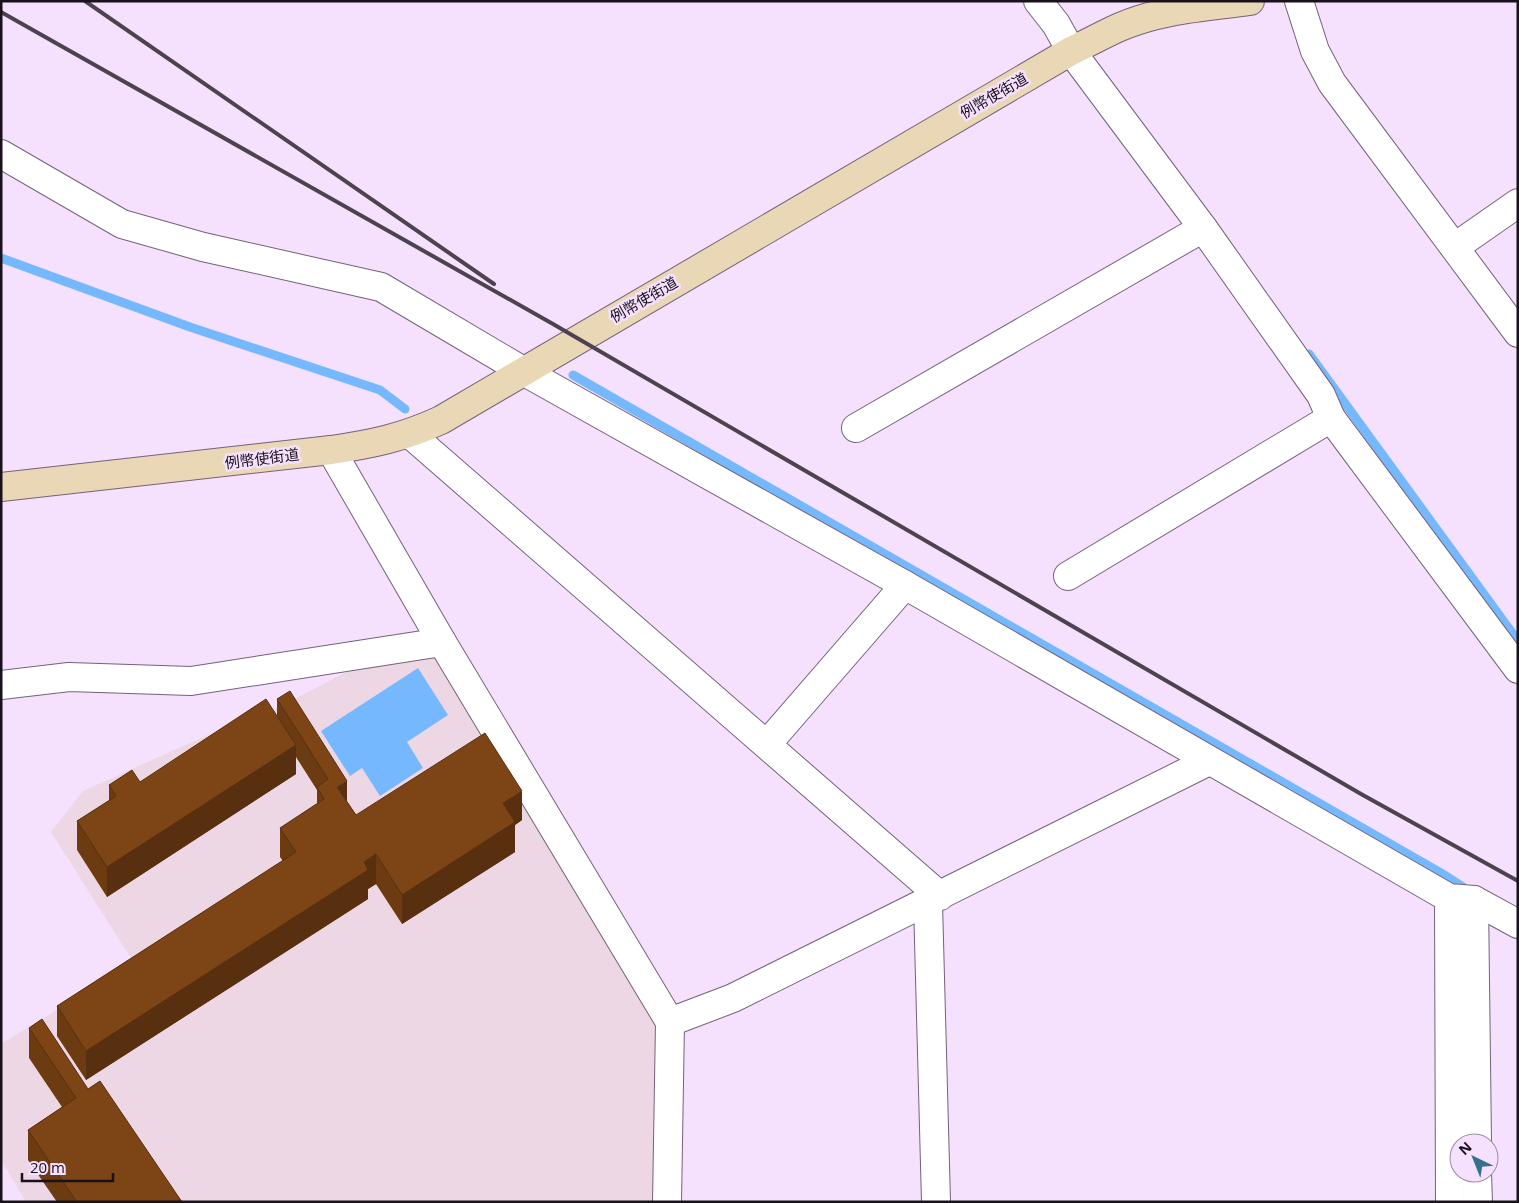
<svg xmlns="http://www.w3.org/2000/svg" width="1519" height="1203" viewBox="0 0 1519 1203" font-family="'Open Sans','Noto Sans JP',sans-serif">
<rect width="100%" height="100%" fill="#f5e0fd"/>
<polygon fill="#eed7e4" points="436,654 659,1025 657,1202 26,1202 1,1160 1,1044 134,963 51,832 83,791 221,729 275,709 364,663"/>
<polygon fill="#75b8fd" points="418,668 448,715 407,742 423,768 380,796 362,768 350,776 321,731"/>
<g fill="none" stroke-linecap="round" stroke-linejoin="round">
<g stroke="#75b8fd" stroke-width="9">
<polyline points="1,258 190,327 380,390 405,409"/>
<polyline points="1309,354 1518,641"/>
<polyline points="573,375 1446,876 1463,887 1463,894"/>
</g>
<defs>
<g id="minor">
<polyline points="1038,1 1056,24 1071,51 1203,228 1321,395 1331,418 1518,669"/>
<polyline points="1299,1 1315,51 1332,83 1518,333"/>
<polyline points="1,154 122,224 203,247 381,287 523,371 905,585 1449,898 1474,900 1518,924"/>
<polyline points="1455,247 1518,203"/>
<polyline points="856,428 1203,228"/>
<polyline points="410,434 940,896"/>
<polyline points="331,450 442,642 670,1022 667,1202"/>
<polyline points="1068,576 1331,418"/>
<polyline points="1,685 69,677 191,681 442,642"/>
<polyline points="767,744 905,585"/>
<polyline points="1449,898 1450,1202"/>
<polyline points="1474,900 1477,1143"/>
<polyline points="928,903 936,1202"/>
<polyline points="670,1022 733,998 1209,761"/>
<polyline points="1477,1173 1478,1202"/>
</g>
<path id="secondary" d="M1 487 331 450C372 444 402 438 441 420L1071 51C1088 43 1104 34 1120 27 1161 9 1207 7 1250 1"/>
</defs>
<use href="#minor" stroke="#74627a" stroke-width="30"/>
<use href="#secondary" stroke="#74627a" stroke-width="30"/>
<use href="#minor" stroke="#fff" stroke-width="28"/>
<use href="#secondary" stroke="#e9d7b6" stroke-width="28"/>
<g stroke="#4d4250" stroke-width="4">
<polyline points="85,1 494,284"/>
<polyline points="1,12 553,324 1361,794 1518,881"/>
</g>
</g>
<g fill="#6c3b12">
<polygon points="277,699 356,815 522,820 515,825 515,852 402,924 376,884 368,889 368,899 86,1080 57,1036 57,1006 283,861 280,857 280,828 317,804 317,790 296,757 296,774 107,897 77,850 77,821 109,801 109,785 140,782 277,716"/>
<polygon points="29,1028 88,1089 182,1202 57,1202 28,1160 28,1130 62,1107 29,1058"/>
</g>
<g fill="#58300f">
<polygon points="296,745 296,774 107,897 107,867"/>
<polygon points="347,781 347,810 337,787"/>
<polygon points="522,791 522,820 515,825 515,852 402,924 402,895 503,803"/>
<polygon points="376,854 376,884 368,889 368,899 86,1080 86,1051"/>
</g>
<g fill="#7d4515" stroke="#58300f">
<polygon points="290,691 347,781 337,787 356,815 485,733 522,791 503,803 515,822 402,895 376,854 364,862 368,870 86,1051 57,1006 296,852 280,828 324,799 317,787 328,779 277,699"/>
<polygon points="266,699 296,745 107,867 77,821 116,796 109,785 132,770 140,782"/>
<polygon points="42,1019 88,1089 100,1081 182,1202 77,1202 28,1130 76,1098 29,1028"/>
</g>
<g text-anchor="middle" stroke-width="5" stroke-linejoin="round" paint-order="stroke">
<g font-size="15" fill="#19111b" stroke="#f5e0fd">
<text transform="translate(994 96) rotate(-30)" y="5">例幣使街道</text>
<text transform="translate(644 300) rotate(-30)" y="5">例幣使街道</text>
<text transform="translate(262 459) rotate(-7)" y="5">例幣使街道</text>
</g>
</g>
<rect width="1519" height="1203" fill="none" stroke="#19111b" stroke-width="5"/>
<g transform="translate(1474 1158) rotate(317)"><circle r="24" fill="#f5e0fd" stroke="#9d8da3"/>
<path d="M0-4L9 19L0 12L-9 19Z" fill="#377089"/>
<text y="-8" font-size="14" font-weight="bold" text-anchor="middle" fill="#19111b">N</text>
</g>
<path d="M22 1173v8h91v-8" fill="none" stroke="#19111b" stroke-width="2.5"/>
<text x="30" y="1173" font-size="15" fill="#19111b" stroke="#f5e0fd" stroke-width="4" paint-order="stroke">20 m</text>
</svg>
